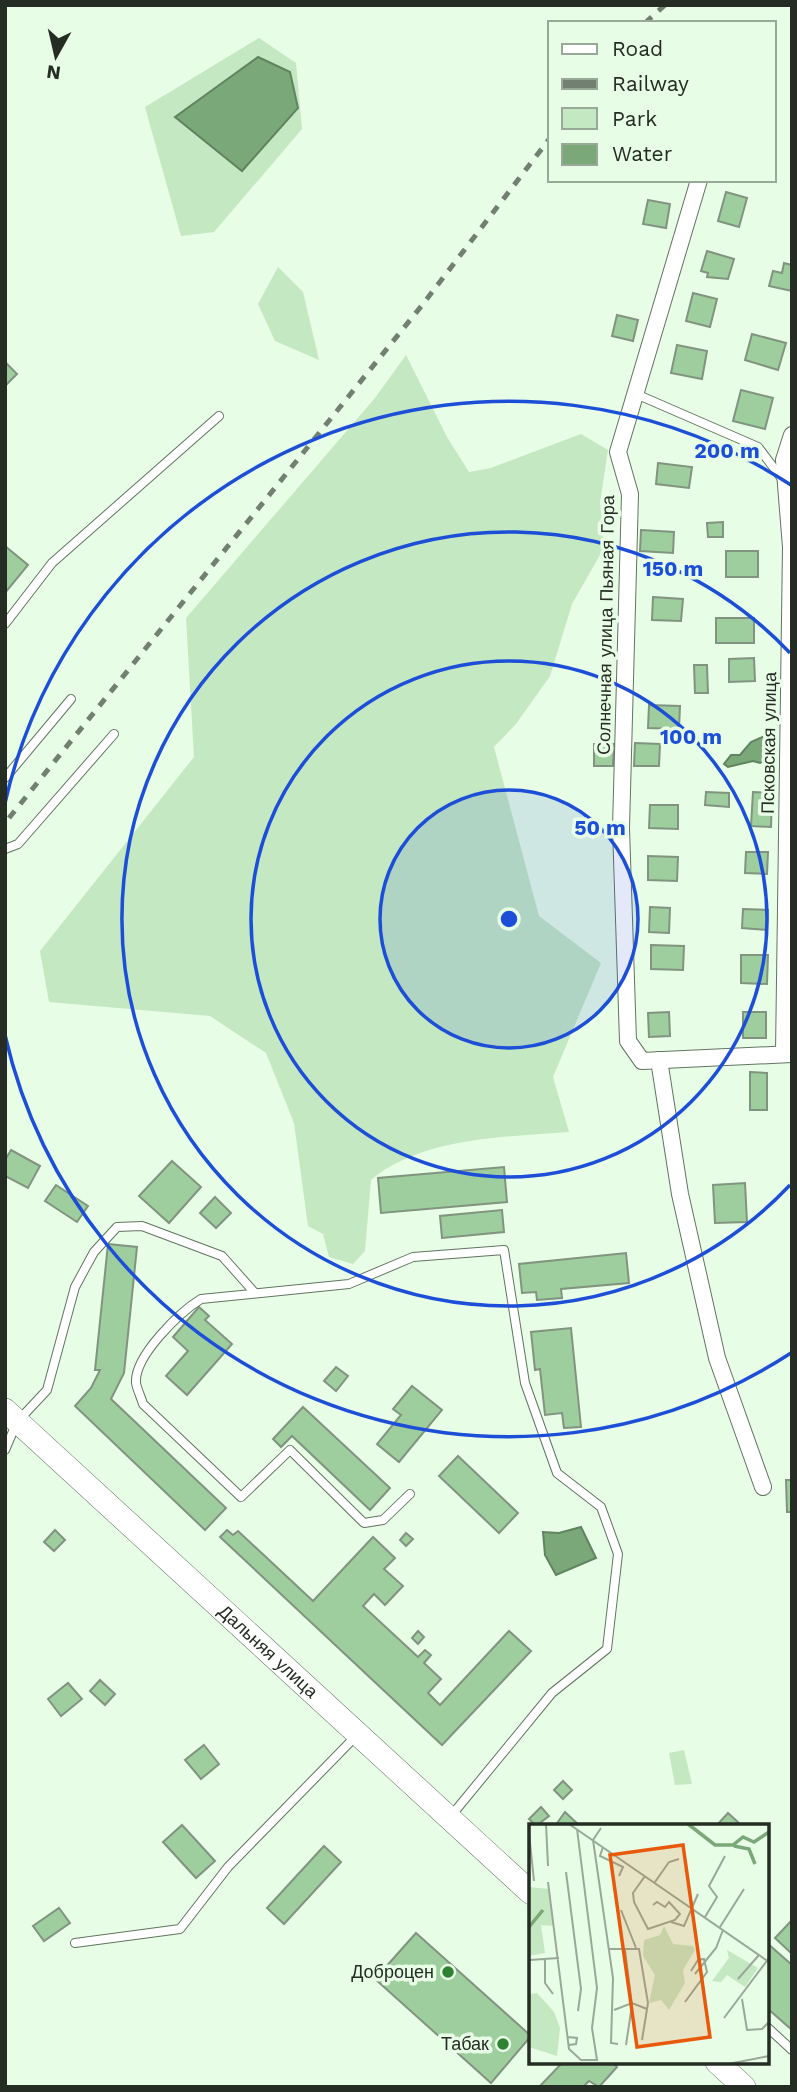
<svg xmlns="http://www.w3.org/2000/svg" width="797" height="2092" viewBox="0 0 797 2092" font-family="'Work Sans',sans-serif">
<rect width="100%" height="100%" fill="#e7fde5"/>
<g fill="#c4e8c2">
<polygon points="259,38 296,63 302,129 214,232 181,236 145,107"/>
<polygon points="278,267 303,292 319,360 275,341 258,304"/>
<path d="M406 355 447 437 469 472 491 468 581 434 608 450 600 503 604 548 572 604 550 676 516 724 494 747 539 916 601 963 553 1077 569 1132C506 1137 421 1137 371 1180L365 1251 353 1264 329 1257 323 1234 308 1226 294 1123 266 1053 210 1016 49 1002 40 951 194 757 186 618 375 398Z"/>
<polygon points="684,1750 692,1784 675,1785 669,1753"/>
</g>
<g fill="#7aa879" stroke="#608360" stroke-width="2">
<polygon points="258,57 290,72 298,108 242,171 175,117"/>
<polygon points="769,734 770,758 760,763 753,761 728,767 724,764 731,755 740,755 751,742"/>
<polygon points="581,1527 596,1558 556,1575 545,1555 543,1532 559,1533"/>
</g>
<g fill="#9fce9e" stroke="#80947f" stroke-width="2">
<polygon points="726,192 747,198 739,227 718,221"/>
<polygon points="648,200 670,204 666,228 643,224"/>
<polygon points="707,251 734,259 728,279 707,277 708,273 701,271"/>
<polygon points="784,263 792,265 792,291 769,286 773,271 782,273"/>
<polygon points="693,293 717,299 710,327 686,321"/>
<polygon points="617,315 638,320 633,341 612,336"/>
<polygon points="752,334 786,343 778,370 745,360"/>
<polygon points="677,345 707,351 702,379 671,373"/>
<polygon points="5,362 17,374 7,384 5,383"/>
<polygon points="741,390 773,398 765,429 733,421"/>
<polygon points="658,463 692,467 689,488 656,484"/>
<polygon points="723,522 723,537 708,537 707,523"/>
<polygon points="641,530 674,532 673,553 640,551"/>
<polygon points="5,546 28,565 5,593"/>
<rect x="726" y="551" width="32" height="26"/>
<polygon points="653,597 683,599 681,621 652,620"/>
<rect x="716" y="618" width="38" height="25"/>
<polygon points="754,658 755,681 729,682 729,659"/>
<polygon points="694,665 707,665 708,693 695,693"/>
<polygon points="649,705 680,706 679,729 648,728"/>
<polygon points="635,743 660,744 659,766 634,766"/>
<polygon points="594,744 614,744 613,766 594,766"/>
<polygon points="706,792 729,793 729,807 705,805"/>
<polygon points="753,792 772,793 771,827 751,826"/>
<polygon points="650,805 678,805 678,829 649,828"/>
<polygon points="746,852 768,852 767,874 745,873"/>
<polygon points="648,856 678,857 677,881 648,880"/>
<polygon points="650,907 670,908 669,933 649,932"/>
<polygon points="743,909 768,910 767,930 742,928"/>
<polygon points="651,945 684,946 683,970 651,969"/>
<polygon points="741,955 768,955 767,984 741,983"/>
<polygon points="669,1012 670,1036 649,1037 648,1013"/>
<rect x="743" y="1012" width="23" height="26"/>
<polygon points="750,1072 767,1073 767,1110 750,1110"/>
<polygon points="11,1150 40,1166 28,1188 5,1176 5,1160"/>
<polygon points="172,1161 201,1187 169,1223 139,1196"/>
<polygon points="504,1167 507,1202 381,1213 378,1178"/>
<polygon points="745,1183 747,1222 715,1223 713,1185"/>
<polygon points="56,1185 88,1206 77,1222 45,1201"/>
<polygon points="215,1197 231,1213 216,1228 200,1213"/>
<polygon points="502,1210 504,1232 442,1238 440,1216"/>
<polygon points="108,1244 137,1247 124,1373 111,1399 226,1508 205,1530 75,1406 91,1388 100,1370 95,1370"/>
<polygon points="626,1253 629,1283 561,1289 562,1298 537,1300 536,1292 522,1293 519,1264"/>
<polygon points="199,1307 209,1316 205,1320 232,1344 187,1395 166,1376 188,1351 173,1337"/>
<polygon points="571,1328 581,1427 564,1428 562,1413 545,1415 540,1369 535,1370 531,1332"/>
<polygon points="336,1367 348,1376 336,1391 324,1381"/>
<polygon points="412,1386 442,1410 399,1462 377,1444 401,1415 393,1409"/>
<polygon points="303,1407 390,1488 370,1510 292,1436 281,1447 273,1439"/>
<polygon points="458,1456 518,1513 499,1533 439,1476"/>
<polygon points="786,1480 792,1480 792,1512 787,1512"/>
<polygon points="55,1530 65,1540 54,1551 44,1542"/>
<polygon points="227,1530 233,1535 238,1531 313,1601 373,1537 395,1558 384,1569 403,1586 385,1605 374,1594 363,1606 418,1657 425,1650 431,1655 424,1663 441,1679 428,1693 440,1705 509,1631 531,1651 442,1745 220,1537"/>
<polygon points="406,1533 413,1539 406,1546 400,1540"/>
<polygon points="418,1631 424,1637 418,1644 412,1638"/>
<polygon points="100,1680 115,1694 105,1705 90,1691"/>
<polygon points="68,1683 82,1699 61,1716 48,1699"/>
<polygon points="204,1745 219,1764 201,1779 185,1760"/>
<polygon points="563,1781 572,1790 563,1799 554,1790"/>
<polygon points="541,1807 549,1816 536,1826 529,1819"/>
<polygon points="565,1812 580,1826 555,1826"/>
<polygon points="728,1813 740,1824 716,1826"/>
<polygon points="182,1825 215,1861 196,1878 163,1842"/>
<polygon points="324,1846 341,1862 284,1924 267,1908"/>
<polygon points="59,1908 70,1923 44,1941 33,1926"/>
<polygon points="792,1920 792,1954 775,1938"/>
<polygon points="416,1933 531,2036 491,2083 375,1979"/>
<polygon points="767,1943 792,1965 792,2030 767,2008"/>
<polygon points="563,2062 612,2062 617,2067 599,2087 589,2081 583,2087 539,2087"/>
</g>
<g fill="none" stroke-linecap="round" stroke-linejoin="round">
<defs>
<g id="service">
<polyline points="636,394 758,447 783,480"/>
<polyline points="5,624 52,563 219,416"/>
<polyline points="5,778 71,699"/>
<polyline points="5,849 18,844 114,734"/>
<polyline points="5,1450 17,1422 47,1390 75,1287 94,1252 117,1227 142,1226 222,1256 254,1292"/>
<path d="M410 1494 383 1520 364 1523 290 1450 241 1497 143 1404C141 1397 137 1389 136 1383 134 1356 180 1312 201 1299L349 1284 413 1257 504 1250 525 1383 557 1473 601 1507 618 1554 607 1649 552 1693 451 1816"/>
<polyline points="75,1943 180,1929 228,1867 357,1735"/>
<polyline points="767,2027 792,2050"/>
</g>
<g id="minor">
<polyline points="699,180 618,452 630,494 621,828 628,1041 642,1061 792,1054"/>
<polyline points="784,1053 791,547 784,460 792,435"/>
<polyline points="659,1060 680,1194 717,1358 763,1487"/>
</g>
<g id="secondary">
<path id="s1" d="M5 1410 531 1893"/>
<polyline points="717,2062 744,2087"/>
</g>
</defs>
<use href="#service" stroke="#617560" stroke-width="10"/>
<use href="#minor" stroke="#617560" stroke-width="18"/>
<use href="#secondary" stroke="#617560" stroke-width="24"/>
<use href="#service" stroke="#fff" stroke-width="8"/>
<use href="#minor" stroke="#fff" stroke-width="16"/>
<use href="#secondary" stroke="#fff" stroke-width="23"/>
<g stroke="#728072" stroke-width="5" stroke-dasharray="9 9" stroke-linecap="butt">
<polyline points="645,23 665,5"/>
<polyline points="9,818 423,304 550,138"/>
</g>
</g>
<circle cx="509" cy="919" r="129" fill="#1d4ed8" fill-opacity=".12"/>
<g fill="none" stroke="#1d4ed8" stroke-width="3.5">
<circle cx="509" cy="919" r="129"/>
<circle cx="509" cy="919" r="258"/>
<path d="M790 1185A387 387 0 1 1 790 653"/>
<path d="M791 1353A517 517 0 0 1 5 1035M5 803A517 517 0 0 1 791 485"/>
</g>
<g fill="#2d8331" stroke="#e7fde5" stroke-width="2.5">
<circle cx="448" cy="1972" r="7"/>
<circle cx="503" cy="2044" r="7"/>
</g>
<g text-anchor="middle" stroke-width="7" stroke-linejoin="round" paint-order="stroke">
<g font-size="18" fill="#242c24" stroke="#e7fde5">
<text transform="translate(606 625) rotate(-89)" y="6">Солнечная улица Пьяная Гора</text>
<text transform="translate(769 743) rotate(-89)" y="6">Псковская улица</text>
<text dy="6" stroke="none"><textPath href="#s1" startOffset="357">Дальняя улица</textPath></text>
</g>
<g font-size="18" fill="#242c24" stroke="#e7fde5" text-anchor="end">
<text x="434" y="1978">Доброцен</text>
<text x="489" y="2050">Табак</text>
</g>
</g>
<g transform="translate(529 1824)">
<rect width="240" height="240" fill="#e7fde5"/>
<path d="M0 63 20 65 25 102 12 101 16 129 0 132ZM135 102 144 120 164 122 166 126 154 146 156 159 140 186 132 176 120 179 126 151 114 132 115 116 131 111ZM198 126 229 144 216 163 198 151 192 158 183 157 200 134ZM8 169 25 188 31 204 28 232 0 223V170Z" fill="#c4e8c2"/>
<path fill="none" stroke="#7aa879" stroke-width="3.5" d="M159 0 186 21H204L214 13 225 18 240 8M205 22 220 25 226 40M0 103 14 86"/>
<path fill="none" stroke="#99a998" stroke-width="2" d="M17 0 19 42M40 0 240 138M72 4 64 16 84 154 82 219 89 220M0 9 5 57M74 23 71 32 94 43 90 52M37 48 52 165 49 187M116 52 104 69 105 78 119 105 146 96 151 90 140 78 136 83 128 78 124 81M19 58 40 225 52 236H68L63 204 68 164 48 5M126 58 140 38 150 35M92 86 107 124M176 93 188 73 180 62 196 32M142 98 155 102 169 70M191 103 215 65M79 125H110L119 179 113 216M96 126 103 181 97 221M16 134V159L24 170M0 136 30 134M166 150 187 124 194 106M209 155 230 131M213 175 218 206 233 205 240 198M156 178 178 148 175 135 169 136 162 147M85 186 103 179 118 185M195 194 240 134M39 213 48 214 47 220 40 221M199 240 240 232"/>
<path fill="#e8590c" fill-opacity="0.15" stroke="#e8590c" stroke-width="3.5" d="M154 21 181 213 108 223 81 31Z"/>
<rect width="240" height="240" fill="none" stroke="#242c24" stroke-width="3.5"/>
</g>
<circle cx="509" cy="919" r="10" fill="#1d4ed8" stroke="#e7fde5" stroke-width="3.5"/>
<g font-size="21" text-anchor="middle" font-weight="bold" fill="#1d4ed8" stroke="#e7fde5" stroke-width="7" stroke-linejoin="round" paint-order="stroke">
<text x="727" y="458">200 m</text>
<text x="673" y="576">150 m</text>
<text x="691" y="744">100 m</text>
<text x="600" y="835">50 m</text>
</g>
<rect width="797" height="2092" fill="none" stroke="#242c24" stroke-width="14"/>
<rect x="548" y="21" width="228" height="161" fill="#e7fde5" stroke="#99a998" stroke-width="2"/>
<rect x="562" y="44" width="35" height="10" fill="#ffffff" stroke="#99a998" stroke-width="2"/>
<text x="612" y="56" font-size="21" fill="#242c24">Road</text>
<rect x="562" y="79" width="35" height="10" fill="#728072" stroke="#99a998" stroke-width="2"/>
<text x="612" y="91" font-size="21" fill="#242c24">Railway</text>
<rect x="562" y="108" width="35" height="21" fill="#c4e8c2" stroke="#99a998" stroke-width="2"/>
<text x="612" y="126" font-size="21" fill="#242c24">Park</text>
<rect x="562" y="144" width="35" height="21" fill="#7aa879" stroke="#99a998" stroke-width="2"/>
<text x="612" y="161" font-size="21" fill="#242c24">Water</text>
<g transform="translate(56 56) rotate(188)" stroke="#e7fde5" stroke-width="5" paint-order="stroke">
<path d="M0-5L12 26L0 18L-12 26Z" fill="#242c24"/>
<text y="-10" font-size="19" font-weight="bold" text-anchor="middle" fill="#242c24">N</text>
</g>
</svg>
